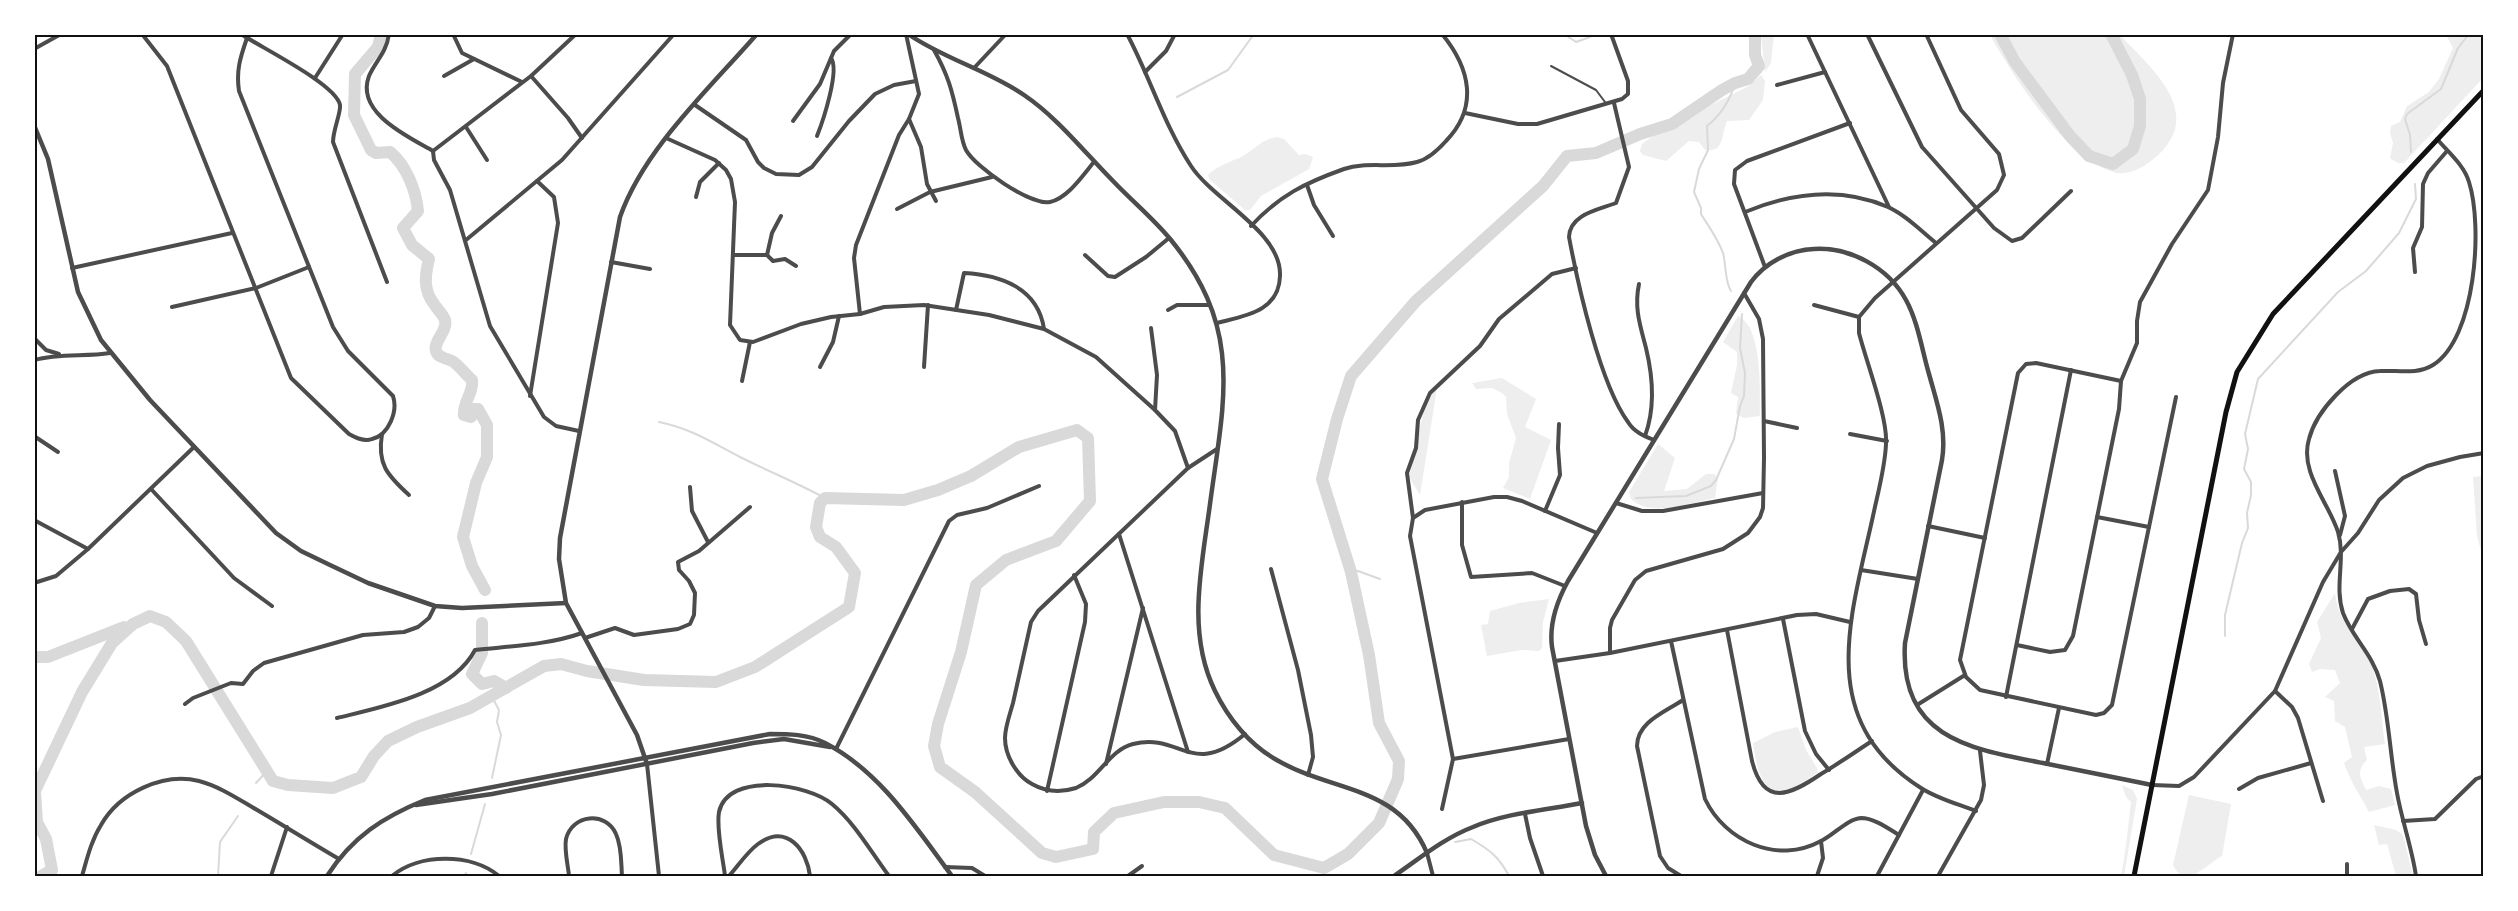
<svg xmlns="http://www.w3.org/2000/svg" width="2518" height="911" viewBox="0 0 2518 911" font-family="'PT Sans Narrow',sans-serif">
<rect width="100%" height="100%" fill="#fff"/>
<g fill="#eee">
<polygon points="1761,35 1774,35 1771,63 1765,72"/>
<path d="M1990 35H2120C2154 71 2209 116 2151 161 2141 169 2126 176 2113 172 2063 155 2015 79 1990 35Z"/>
<polygon points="2446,35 2483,35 2483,78 2404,163 2398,163 2390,158 2393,143 2390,133 2391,126 2400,122 2407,106 2429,92 2439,79 2453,48"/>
<path d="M1761 75 1765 81 1763 100 1749 120 1727 121C1721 134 1725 153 1705 150L1699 142 1689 141 1666 161 1643 155 1640 151 1642 144 1657 133 1689 120 1705 108 1749 86Z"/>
<path d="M1277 137 1284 139 1299 155 1305 154 1313 157 1309 169 1261 196 1250 210H1245L1210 180 1208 175C1218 165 1231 162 1243 156 1255 149 1262 139 1277 137Z"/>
<path d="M1738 316C1763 327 1760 393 1760 416L1744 418 1736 414 1738 397 1731 393 1737 365V352L1723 342Z"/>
<polygon points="1502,378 1536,399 1525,427 1551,440 1530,499 1503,488 1509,477 1509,463 1516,438 1507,414 1506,397 1502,393 1492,388 1476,389 1472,383"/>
<path d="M1437 388 1420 495 1409 477C1419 448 1417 411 1437 388Z"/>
<path d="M1658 444 1675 458 1664 491 1687 489 1706 474H1714L1718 478 1715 498C1690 503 1652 518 1631 499L1629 492Z"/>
<polygon points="2483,476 2484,476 2483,558 2477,536 2473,477"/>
<path d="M2335 593C2339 626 2357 634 2370 662 2381 686 2381 718 2385 744L2364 747 2367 760C2356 770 2360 778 2366 790L2379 786 2391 789 2395 805 2369 812C2360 795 2350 781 2344 763L2352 757 2345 727 2335 721 2334 701 2325 697 2340 683 2335 670 2320 669 2312 672 2309 664 2321 638 2317 622Z"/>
<polygon points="1549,599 1543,622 1542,648 1539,651 1522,650 1487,656 1481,625 1488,624 1490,611 1519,603"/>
<path d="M1798 727 1806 750 1817 768 1818 773C1808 778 1798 787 1788 790 1760 798 1756 762 1753 743L1775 732Z"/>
<path d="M2122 785 2133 790 2137 799 2124 876H2121C2126 851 2128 827 2131 802L2126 797Z"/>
<path d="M2189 795 2231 804 2222 856C2208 863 2185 891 2173 865Z"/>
<polygon points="2374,825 2396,830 2403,835 2413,876 2396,876 2387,844 2379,845"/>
</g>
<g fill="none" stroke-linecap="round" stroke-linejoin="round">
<g stroke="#d9d9d9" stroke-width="2">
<polyline points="1564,34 1576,42 1590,37 1590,34"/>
<polyline points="1177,97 1228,70 1254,34"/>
<polyline points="2411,152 2410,135 2405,119 2407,114 2441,89 2458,48 2469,34"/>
<path d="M1731 291C1725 283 1726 264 1723 253 1718 239 1709 227 1701 214V208L1694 192 1699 169 1708 150 1707 126C1722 114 1730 101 1735 83"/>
<path d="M659 422C690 428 713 443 740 457 768 471 797 483 825 498"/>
<polyline points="1636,498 1686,496 1711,486 1716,480 1734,439 1740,406 1744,396 1745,373 1740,348 1742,314"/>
<polyline points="1351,572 1358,571 1380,579"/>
<polyline points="2225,636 2225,615 2242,543 2248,528 2247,513 2251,495 2251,482 2244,469 2248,449 2245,434 2258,379 2338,292 2366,271 2399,233 2416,199 2415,184"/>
<polyline points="492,697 499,710 497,722 501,735 492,778"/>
<polyline points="256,783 266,772"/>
<path d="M1455 842 1471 839C1490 850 1499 857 1509 876"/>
<polyline points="471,854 485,804"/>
<polyline points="218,876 220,842 238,816"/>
<polyline points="464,876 466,873"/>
</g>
<g stroke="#d9d9d9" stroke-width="12">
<path d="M381 34 378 47 355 74 354 115 371 150 376 153 390 152C406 165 416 190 418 211L403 228 412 245 429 259C425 275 423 290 434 304 437 309 443 314 445 320 448 331 433 341 436 351 438 358 446 358 452 361 458 364 465 374 472 380 474 393 463 401 464 415L471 417 474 409H478L487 425V457L476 483 463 537 472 566 485 590"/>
<polyline points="2000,34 2015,62 2070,136 2089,156 2113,164 2133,149 2140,126 2140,99 2132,75 2111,34"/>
<polyline points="482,623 482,653 472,674 482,684 494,681 506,688"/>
<polyline points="34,657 48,657 124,627"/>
<polyline points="41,876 52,870 46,839 37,822 35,791 82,692 112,643 133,624 150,616 166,622 186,641 273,781 288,785 333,788 361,777 374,756 388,741 417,727 470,708 544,666 561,664 587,671 644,680 716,682 755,667 849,607 855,573 836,547 820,537 816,527 820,503 825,498 904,500 938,490 971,476 1019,447 1077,430 1088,438 1090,501 1056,541 1006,560 976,585 961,652 938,724 934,746 940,767 975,792 1042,853 1056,857 1093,849 1094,832 1114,813 1164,802 1199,802 1225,808 1274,855 1324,868 1348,854 1379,823 1398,779 1399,761 1379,723 1369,655 1351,572 1322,479 1337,419 1351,376 1416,301 1543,186 1567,156 1596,153 1640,134 1672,124 1722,90 1735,83 1748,79 1759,66 1755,55 1755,34"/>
</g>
<polyline stroke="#4c4c4c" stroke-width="2" points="1551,66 1596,90 1605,102"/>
<g stroke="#4c4c4c" stroke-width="4">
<path d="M142 34 167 66 291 378 349 434C356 438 364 442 372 439 389 435 398 411 393 396L348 351 333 327 239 91C236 71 240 58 247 38"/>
<path d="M241 34C260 47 336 84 340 105 341 113 333 130 333 142L387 282"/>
<path d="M389 34C386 54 376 60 369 76 355 113 409 137 433 151"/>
<polyline points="453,34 462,53 522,82"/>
<path d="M1127 34C1150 77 1164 125 1191 166 1214 201 1282 232 1280 276 1279 312 1244 316 1217 323"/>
<polyline points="1807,34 1889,207"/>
<polyline points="1867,34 1922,147 1994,228 2012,241 2022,238 2071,191"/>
<path d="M1926 34 1961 110 1999 154 2004 175 1997 190 1875 298 1859 317V333C1866 361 1888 418 1886 444 1885 468 1878 492 1873 516 1851 617 1814 720 1921 788 1938 799 1958 804 1976 811"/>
<polyline points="34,49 61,34"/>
<path d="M934 50C948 75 952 90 958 118 961 129 961 140 966 150 975 167 1031 206 1050 202 1068 198 1083 175 1094 162"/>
<polyline points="974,68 1006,34"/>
<polyline points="1145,72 1166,51 1175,34"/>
<polyline points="444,76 474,59"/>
<polyline points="531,76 568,118 582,138"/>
<polyline points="315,78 343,34"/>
<polyline points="1777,85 1825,72"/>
<path d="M1614 103 1629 167 1616 203C1598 210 1570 214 1569 237 1578 285 1600 384 1628 422 1634 432 1644 436 1654 440"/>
<polyline points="695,105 746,140 758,162 764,168 776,174 799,175 812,167 849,121 875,94 894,85 916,81"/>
<polyline points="1465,113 1518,124 1537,124 1622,99 1628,94 1628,81 1611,34"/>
<polyline points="909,119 921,147 927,184 936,201"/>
<polyline points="793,121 820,84 834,51 851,34"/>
<polyline points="466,127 487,160"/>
<path d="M817 136C823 121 840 70 831 58"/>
<polyline points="666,138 715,160 726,170 731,179 735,202 730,325 740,340 753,342 801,324 831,317 860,314 884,307 924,305 989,315 1044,329 1096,357 1155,410 1175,431 1188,468"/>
<polyline points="433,151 434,160 450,190 490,326 544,417 556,426 579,431"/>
<polyline points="433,151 531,76 576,34"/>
<polyline points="1307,185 1314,205 1333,236"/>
<polyline points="696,197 700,182 719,163"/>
<polyline points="897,209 930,192 992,177"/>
<path d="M1745 212C1791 193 1840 186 1888 207 1906 215 1921 231 1936 243"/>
<path d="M1251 226C1280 195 1305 183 1344 169 1367 161 1393 169 1417 162 1429 159 1438 150 1446 141 1479 107 1470 68 1442 34"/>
<polyline points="466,240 562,160 674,34"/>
<polyline points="734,255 767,255 773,261 785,259 796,266"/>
<polyline points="767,255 772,233 781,216"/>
<polyline points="1085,255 1108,276 1115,277 1146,257 1169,238"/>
<polyline points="611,262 650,269"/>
<polyline points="1765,267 1734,184 1735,170 1747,161 1850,123"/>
<polyline points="72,268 232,233"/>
<polyline points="2415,272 2413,248 2422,227 2423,184 2428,173 2447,151"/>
<path d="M1639 284C1634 308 1640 325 1646 348 1653 377 1655 409 1645 436"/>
<polyline points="1814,305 1859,317"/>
<polyline points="172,307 256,288 309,267"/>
<path d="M956 310 964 273C1001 275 1038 288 1044 329"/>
<polyline points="1168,310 1177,305 1210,305"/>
<polyline points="860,314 854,258 856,245 899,135 909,119 919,94 906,34"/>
<polyline points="1151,328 1157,375 1155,410"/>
<polyline points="34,338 46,350 59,354"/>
<path d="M34 360C60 353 85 357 110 353"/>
<polyline points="820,367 833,342 839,316"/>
<polyline points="924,367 928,305"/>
<polyline points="742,381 750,342"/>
<polyline points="2121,381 2036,363 2026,364 2018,373 1960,660 1966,677 1980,690 2096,715 2104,713 2112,705 2176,397"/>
<polyline points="530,396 558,223 554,197 537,181"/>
<polyline points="1764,421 1797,428"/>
<path d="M382 434C377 464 387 475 409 495"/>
<polyline points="1850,434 1887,441"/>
<polyline points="34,436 58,452"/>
<path d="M1217 449 1188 468 1038 611 1031 622C1025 649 1019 676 1013 703 1010 714 1005 727 1005 738 1005 756 1017 776 1032 784 1046 792 1060 793 1076 788 1099 779 1109 750 1133 744 1181 732 1191 779 1245 734"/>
<polyline points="2335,471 2345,516 2340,535"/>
<polyline points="690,487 692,511 708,542"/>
<polyline points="151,489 234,578 272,606"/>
<polyline points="1462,502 1462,545 1471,577 1532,573 1565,586"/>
<polyline points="1616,503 1642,511 1663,511 1763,493"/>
<polyline points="1545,511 1560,475 1558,448 1559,424"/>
<polyline points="2097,517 2149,527"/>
<polyline points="1413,518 1407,473 1416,448 1418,420 1430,393 1480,346 1499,319 1552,274 1576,268"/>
<polyline points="34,520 88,549"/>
<polyline points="1928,526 1985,538"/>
<polyline points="1119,534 1188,752"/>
<polyline points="1271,569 1298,670 1311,735 1313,757 1308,775"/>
<polyline points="1861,570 1918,579"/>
<polyline points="34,583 56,576 88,549 194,447"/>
<polyline points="1783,619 1805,731 1816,754 1829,770"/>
<polyline points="2352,629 2368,599 2390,591 2409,589 2416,594 2419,620 2426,644"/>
<path d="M1727 630 1752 761C1764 808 1790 795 1821 774 1838 764 1855 752 1872 741"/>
<polyline points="585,638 615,628 634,635 678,629 690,624 694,615 695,593 689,581 679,570 678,562 699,551 750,507"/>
<path d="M1671 641 1705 799C1725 841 1777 865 1821 841 1834 835 1847 819 1861 818 1874 818 1889 829 1899 835"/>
<polyline points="2017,645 2050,652 2065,650 2073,636 2119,409 2121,381 2137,343 2137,321 2140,302 2172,244 2208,190 2218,137 2223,83 2233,34"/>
<polyline points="1610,653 1610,628 1612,620 1635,580 1646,571 1723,549 1748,533 1760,517 1763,508 1764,458 1763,339 1759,319 1744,293"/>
<polyline points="1555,661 1610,653 1797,615 1816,614 1850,622"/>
<polyline points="2275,691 2292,707 2298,718 2323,801"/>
<polyline points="2006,697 2071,370"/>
<polyline points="185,704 193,698 231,683 243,684 253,671 264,663 363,635 404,632 418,627 429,618 435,606"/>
<polyline points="1917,705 1965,675"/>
<path d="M337 718C382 707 452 694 475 650 511 646 548 645 582 633"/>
<polyline points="836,749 949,521 957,515 987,508 1039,486"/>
<polyline points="1453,759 1569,739"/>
<polyline points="647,764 659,876"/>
<polyline points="1106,764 1143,608"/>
<polyline points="2047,764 2059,708"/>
<polyline points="2152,785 2179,786 2194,777 2275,691 2323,582 2341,552 2358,533 2379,500 2403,478 2427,466 2460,457 2484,453"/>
<polyline points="2239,789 2258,778 2311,763"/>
<polyline points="1047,791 1085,622 1086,604 1074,575"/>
<polyline points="1442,809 1453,759 1410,536 1413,518 1425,510 1494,497 1507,497 1522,501 1597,533"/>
<polyline points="1525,814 1530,838 1543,876"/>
<polyline points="2403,821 2435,819 2476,779 2484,776"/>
<polyline points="1427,853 1433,876"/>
<polyline points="2347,864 2347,876"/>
<polyline points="945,867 972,868 985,876"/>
<path d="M82 876C87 859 91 841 101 825 119 793 163 772 199 781 218 786 235 797 252 807 281 824 310 842 339 859"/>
<polyline points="271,876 287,827"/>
<path d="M392 876C419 853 472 853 499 876"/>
<path d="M569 876C568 865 564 850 566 839 572 814 606 811 616 834 622 847 621 863 622 876"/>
<path d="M725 876C723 859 716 829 719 812 728 771 809 784 832 804 855 823 871 852 889 876"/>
<path d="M729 876C738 866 747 852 758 844 787 823 807 850 810 876"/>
<polyline points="1128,876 1142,866"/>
<path d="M1681 876 1668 868 1660 856 1637 746C1637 722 1665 712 1683 700"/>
<polyline points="1817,876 1823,858 1821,841"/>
<polyline points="1877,876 1923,790"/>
<polyline points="1938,876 1981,800 1984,785 1980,751"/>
<path d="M2416 876C2412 848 2402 821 2397 793 2390 756 2389 717 2380 681 2373 655 2352 637 2343 613 2334 586 2346 559 2338 532 2329 503 2299 472 2309 439 2316 412 2350 372 2380 371 2398 370 2417 375 2433 365 2476 338 2483 226 2469 182 2464 165 2448 152 2437 139"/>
</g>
<g stroke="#4c4c4c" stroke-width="4.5">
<path d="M908 34C944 59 988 70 1024 95 1058 118 1085 153 1114 182 1132 201 1154 219 1171 240 1244 330 1224 399 1210 504 1202 565 1186 632 1215 691 1228 718 1249 744 1275 759 1332 793 1398 784 1427 853"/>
<polyline points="34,125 48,159 78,292 101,340 150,400 276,533 301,551 330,565 368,583 435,606 462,608 566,603"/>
<path d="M647 764 637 735 566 603 559 559 560 538 620 217C644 149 709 89 757 34"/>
<polyline points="416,805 492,794 753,743 784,739 830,747"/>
<path d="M327 876C352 837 383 817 425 800L770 734C788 734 808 734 825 743 880 771 916 828 952 876"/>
<path d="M1394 876C1419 859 1444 838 1473 827 1506 813 1546 810 1582 803"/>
<path d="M1606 876 1595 855 1586 826 1552 647C1549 624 1557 601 1568 581L1751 282C1765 263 1789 250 1814 249 1850 247 1888 267 1906 300 1918 322 1922 350 1929 374 1937 403 1947 430 1942 460L1905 643C1899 738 1970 749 2043 763 2079 770 2116 778 2152 785"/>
</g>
<polyline stroke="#111" stroke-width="5" points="2134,876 2226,412 2237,372 2273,314 2484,90"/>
</g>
<rect width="2518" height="911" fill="none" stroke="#ffffff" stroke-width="72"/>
<rect x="36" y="36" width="2446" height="839" fill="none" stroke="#111" stroke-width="2"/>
</svg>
